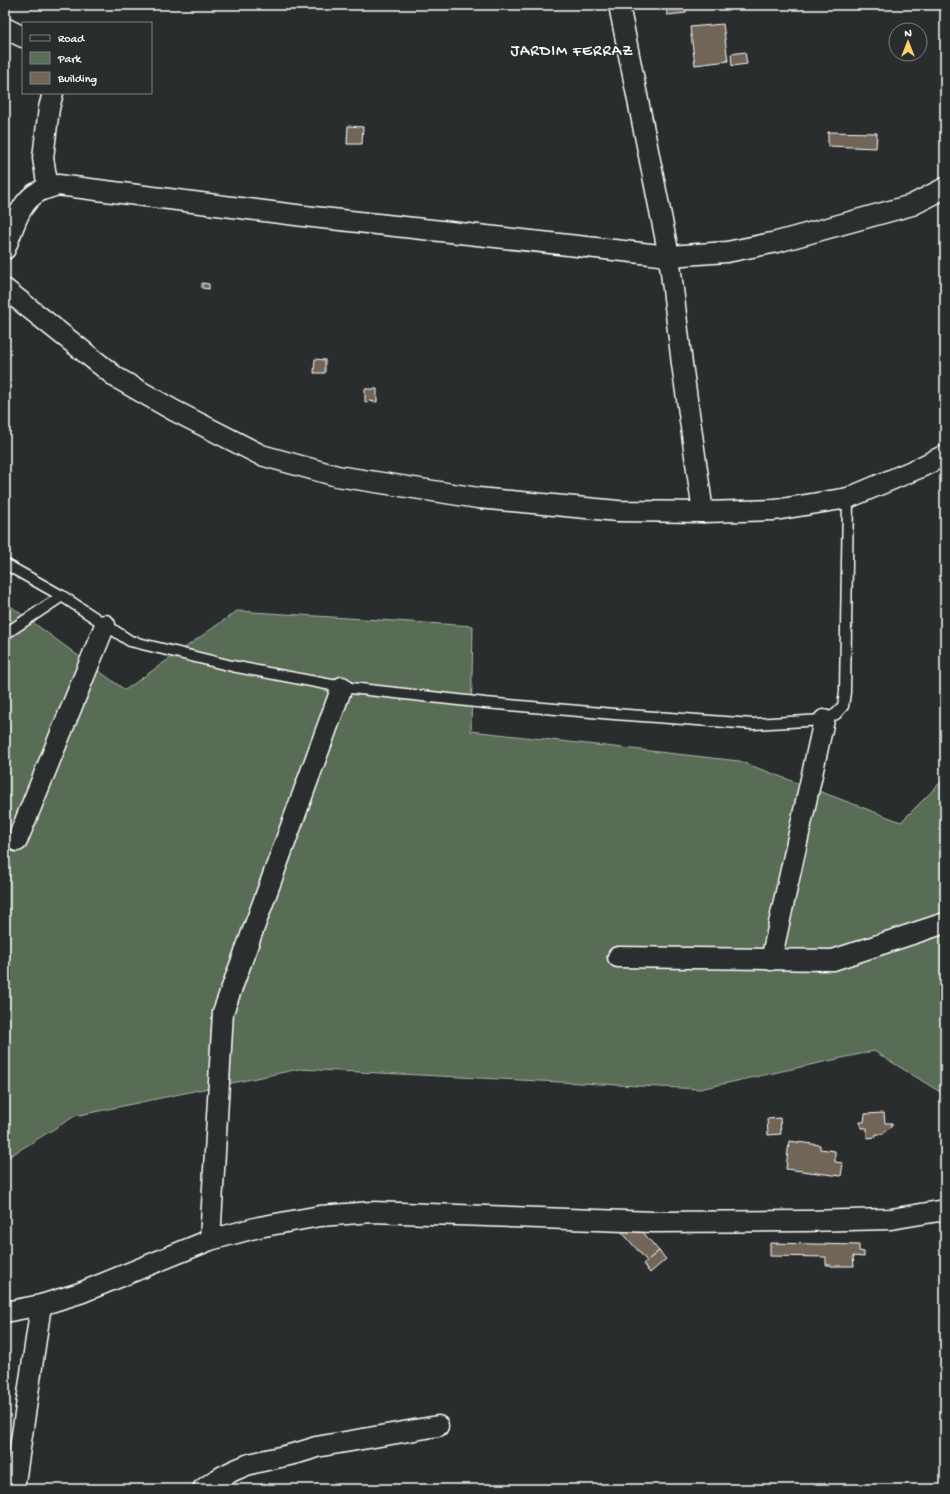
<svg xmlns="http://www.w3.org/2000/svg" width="950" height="1494" viewBox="0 0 950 1494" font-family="'Gochi Hand',sans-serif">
<rect width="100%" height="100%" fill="#2a2d2e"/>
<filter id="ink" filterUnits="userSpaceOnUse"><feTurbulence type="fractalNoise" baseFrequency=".025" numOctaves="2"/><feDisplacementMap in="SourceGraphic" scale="8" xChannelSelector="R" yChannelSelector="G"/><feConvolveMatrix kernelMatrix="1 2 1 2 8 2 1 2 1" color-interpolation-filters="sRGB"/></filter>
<g filter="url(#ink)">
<polygon fill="#596c56" stroke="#acb6aa" points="5,602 125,690 237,611 473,626 471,731 739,761 901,822 945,778 945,1095 874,1051 700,1089 299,1069 75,1116 5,1159"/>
<g fill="#716558" stroke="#fff">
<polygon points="666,5 685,5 686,13 667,15"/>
<polygon points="723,24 728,61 695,65 690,27"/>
<polygon points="745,52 747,64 732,66 731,54"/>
<polygon points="348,126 363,127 362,144 347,144"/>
<polygon points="828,132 877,133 876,148 828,146"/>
<polygon points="202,283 209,284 209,289 202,288"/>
<polygon points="315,359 325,360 325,373 314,373"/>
<polygon points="365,389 377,389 377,402 369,401 368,402 365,402"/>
<polygon points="884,1113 885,1123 892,1123 892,1126 882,1134 876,1134 876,1137 867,1138 867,1128 861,1128 860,1122 864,1122 865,1114"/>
<polygon points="780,1118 781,1134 768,1135 767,1119"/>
<polygon points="789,1141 820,1145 820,1149 835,1151 835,1162 843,1163 841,1176 786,1169"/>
<polygon points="641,1230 659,1251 647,1261 621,1231"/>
<polygon points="770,1243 859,1245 859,1251 864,1252 864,1257 853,1256 854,1266 831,1266 831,1265 826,1265 826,1257 770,1256"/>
<polygon points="659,1251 666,1259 650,1273 643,1264"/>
</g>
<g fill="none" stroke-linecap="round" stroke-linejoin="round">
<defs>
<g id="lane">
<polyline points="5,564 62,596 130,641 232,666 342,687 485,703 614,714 753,724 824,720 836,714 843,706 845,692 848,498"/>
<polyline points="5,634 62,596"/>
</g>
<g id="street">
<polyline points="619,5 669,256 682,364 703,512"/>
<polyline points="5,28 23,37"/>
<polyline points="48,188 43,158 49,108 53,93"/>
<path d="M5 249C13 230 19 201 40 191 46 188 52 187 58 185L304 216 669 256 727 252 777 242 912 205 945 188"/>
<polyline points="5,289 117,378 173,410 261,455 337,476 478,498 618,511 703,512 775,510 848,498 919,468 945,455"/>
<polyline points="17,841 105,625"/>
<polyline points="618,957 833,960 945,923"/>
<polyline points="771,960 824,720"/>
<polyline points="210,1240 223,1012 342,687"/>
<polyline points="5,1312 41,1305 80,1293 210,1240 259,1227 320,1216 372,1212 654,1222 805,1221 891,1219 945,1210"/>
<polyline points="14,1489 41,1305"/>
<path d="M203 1489C216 1479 231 1471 247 1465 270 1458 294 1456 316 1447L438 1426"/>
</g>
</defs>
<use href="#lane" stroke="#fff" stroke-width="13"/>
<use href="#street" stroke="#fff" stroke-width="23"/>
<use href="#lane" stroke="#2a2d2e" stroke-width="10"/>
<use href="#street" stroke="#2a2d2e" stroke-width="20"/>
</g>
</g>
<g text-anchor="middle" stroke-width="3" stroke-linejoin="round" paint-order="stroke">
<g font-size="16" letter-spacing="1" fill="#fff" stroke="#2a2d2e">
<text x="572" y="55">JARDIM FERRAZ</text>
</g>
</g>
<rect width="950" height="1494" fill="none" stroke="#2a2d2e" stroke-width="20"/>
<rect x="10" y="10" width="930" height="1474" fill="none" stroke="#fff" stroke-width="1.5" filter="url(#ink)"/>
<rect x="22" y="22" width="130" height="72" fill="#2a2d2e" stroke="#7f8182"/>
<rect x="30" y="35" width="20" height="6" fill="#2a2d2e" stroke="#7f8182"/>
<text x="58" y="42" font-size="12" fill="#ffffff">Road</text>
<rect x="30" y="52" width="20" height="12" fill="#596c56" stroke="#7f8182"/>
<text x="58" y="62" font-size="12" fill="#ffffff">Park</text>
<rect x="30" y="72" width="20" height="12" fill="#716558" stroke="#7f8182"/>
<text x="58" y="82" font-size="12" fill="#ffffff">Building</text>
<g transform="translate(908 42)"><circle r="19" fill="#2a2d2e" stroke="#7f8182"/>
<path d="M0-3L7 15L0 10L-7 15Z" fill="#ffd166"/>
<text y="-6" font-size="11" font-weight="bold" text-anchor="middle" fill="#ffffff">N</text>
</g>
</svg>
